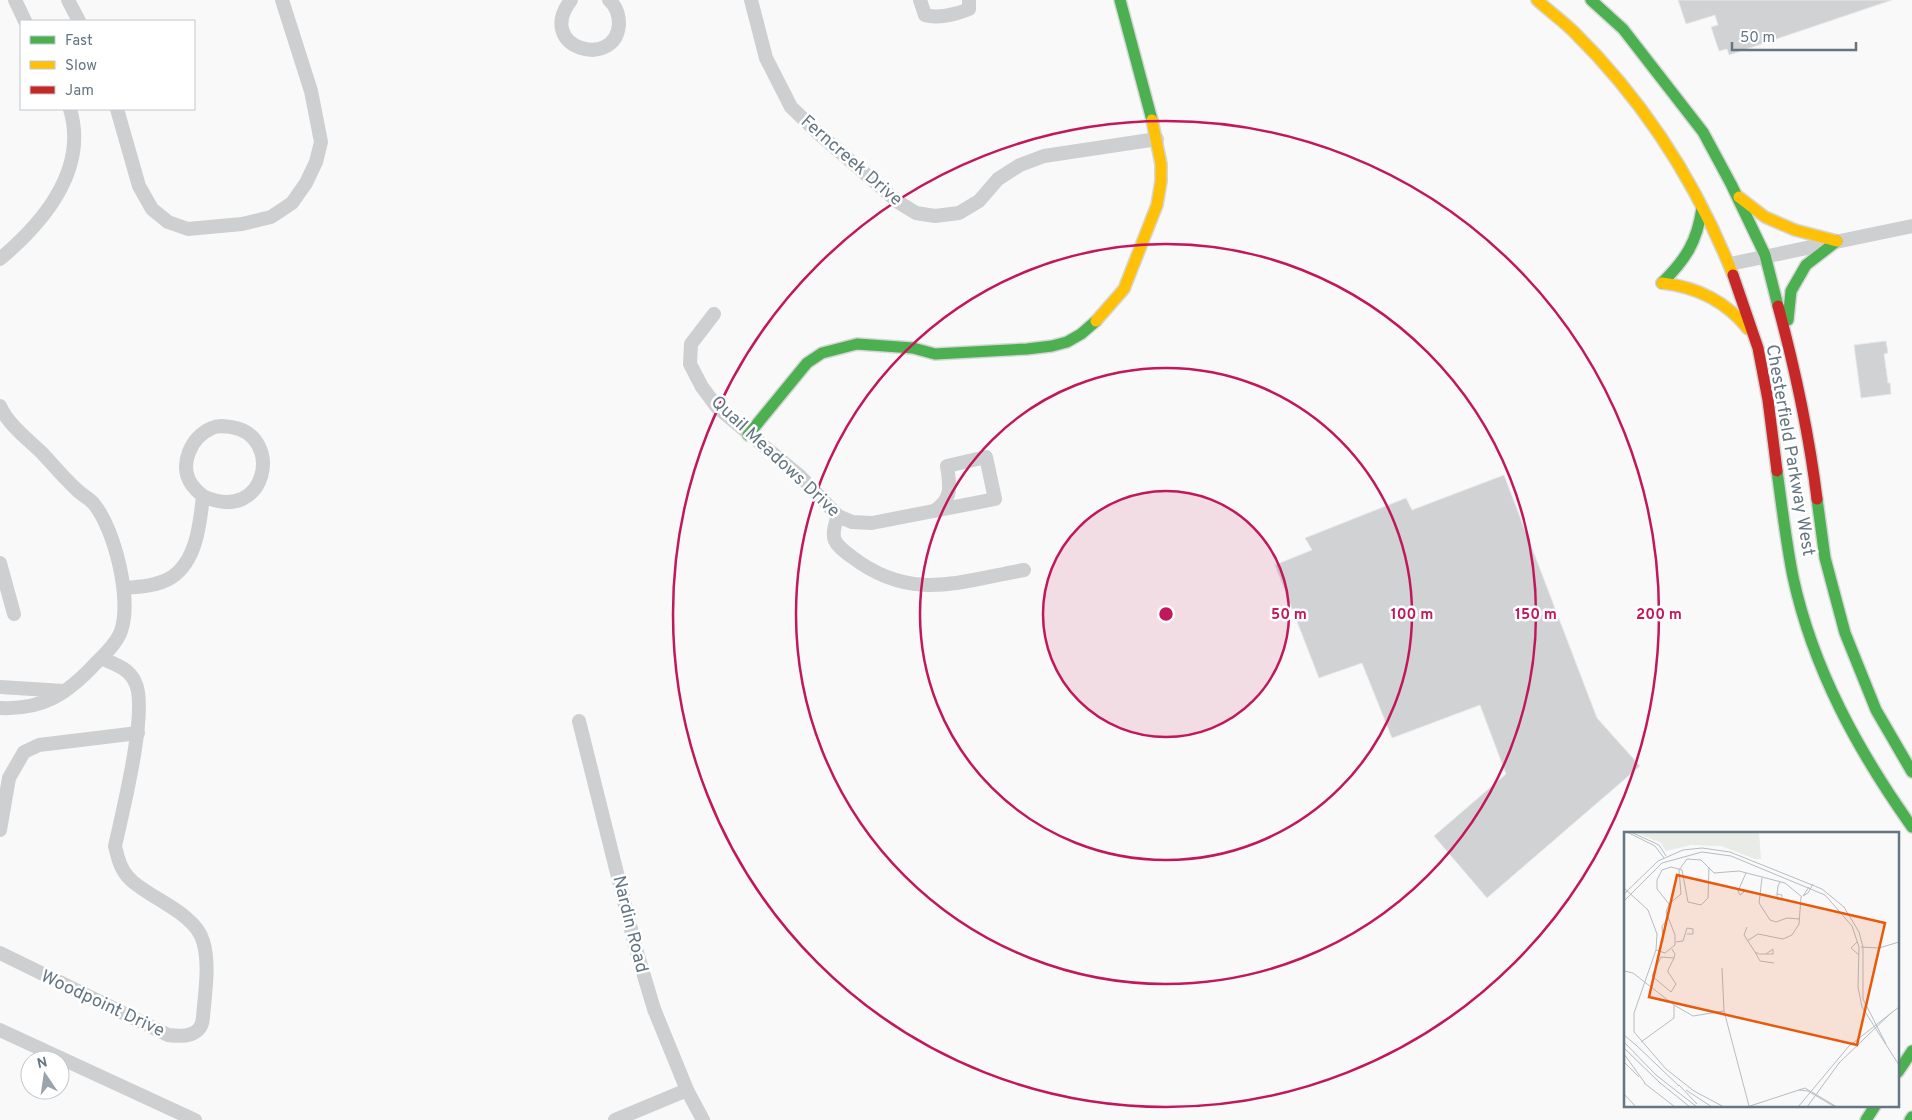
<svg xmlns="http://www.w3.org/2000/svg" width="1912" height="1120" viewBox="0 0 1912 1120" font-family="Overpass,sans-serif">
<rect width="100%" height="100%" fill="#f9f9f9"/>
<g fill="#d0d2d3" stroke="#e8e8e8">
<polygon points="1678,0 1892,0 1729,55 1727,49 1719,51 1711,27 1718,25 1715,15 1686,24"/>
<polygon points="1886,341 1888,353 1884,354 1888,383 1890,383 1891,394 1861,398 1854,345"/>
<polygon points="1504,475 1597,718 1640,766 1487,898 1434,836 1506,774 1480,705 1392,738 1362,663 1319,678 1275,565 1312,550 1305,538 1406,498 1412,510"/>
</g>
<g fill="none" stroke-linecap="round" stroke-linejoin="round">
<defs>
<g id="fast">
<polyline points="1120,0 1152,120"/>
<polyline points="1591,0 1623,29 1703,132 1731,184 1765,255 1778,306"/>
<path d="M1662 283C1686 259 1697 242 1702 208"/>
<polyline points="1788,320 1791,291 1806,265 1837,241"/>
<polyline points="748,435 807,363 822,353 857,344 913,348 935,354 1027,349 1052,346 1067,342 1081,334 1096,321"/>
<path d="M1777 471C1782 507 1786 542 1793 577 1813 669 1858 751 1912 827"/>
<polyline points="1817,499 1825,558 1845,633 1876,710 1912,772"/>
<polyline points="1898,1072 1912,1051"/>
<polyline points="1866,1120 1875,1106"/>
<polyline points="1910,1120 1912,1117"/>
</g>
<g id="slow">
<path d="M1537 0C1549 11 1563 21 1574 32 1644 101 1697 184 1733 275"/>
<polyline points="1739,197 1765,217 1795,230 1837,241"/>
<path d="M1662 283C1697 287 1726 301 1748 329"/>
<polyline points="1096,321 1124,289 1157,205 1161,181 1161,164 1152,120"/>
</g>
<g id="jam">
<polyline points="1733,275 1758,348 1768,400 1777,471"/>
<path d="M1778 306C1795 369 1809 434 1817 499"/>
</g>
</defs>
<use href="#fast" stroke="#d5d6d7" stroke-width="14"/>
<use href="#slow" stroke="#d5d6d7" stroke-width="14"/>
<use href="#jam" stroke="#d5d6d7" stroke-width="14"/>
<g stroke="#cecfd0" stroke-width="14">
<polyline points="15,0 25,21"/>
<polyline points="68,0 79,21"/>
<path d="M571 0C534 48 616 71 619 24 619 15 616 6 609 0"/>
<polyline points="751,0 766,58 791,107 818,133 898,202 916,213 935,216 959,213 979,201 998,179 1020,165 1044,156 1157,139"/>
<path d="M920 0 925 15C937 19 958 14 969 9V0"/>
<polyline points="117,109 139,186 152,209 168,222 188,229 242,224 271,217 292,203 306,183 316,162 321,142 311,91 282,0"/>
<path d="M0 259C44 222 88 169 70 109"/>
<polyline points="1730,264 1912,226"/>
<path d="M714 314 691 344 690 364 702 387 717 407 801 477 838 516 852 522 872 523 995 499 986 457 947 466C950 486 953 499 934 511"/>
<path d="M0 406C8 425 29 440 43 454 54 466 65 479 77 490 82 495 90 499 94 504 115 530 132 600 121 631 117 643 104 655 95 664 67 694 43 710 0 708"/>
<path d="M838 516C829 539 834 544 852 557 911 602 958 582 1024 570"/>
<polyline points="0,563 14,614"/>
<path d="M124 588C140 587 158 586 172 577 197 560 200 523 203 496 199 493 195 489 192 485 178 465 191 437 212 428 218 425 224 426 231 427 285 435 267 526 203 496"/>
<polyline points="0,687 64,691"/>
<polyline points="579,721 636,949 654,1009 687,1090 703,1120"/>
<polyline points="0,830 9,778 24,752 39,745 138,733"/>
<path d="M0 953 168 1035C183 1037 202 1037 203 1017 205 992 210 964 203 941 195 913 151 899 131 880 121 871 118 859 115 846 122 814 149 708 135 682 129 668 114 664 101 658"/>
<polyline points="0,1030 195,1120"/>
<polyline points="615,1120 687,1090"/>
</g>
<use href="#fast" stroke="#4caf50" stroke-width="11"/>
<use href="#slow" stroke="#ffc107" stroke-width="11"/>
<use href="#jam" stroke="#c62828" stroke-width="11"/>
</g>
<circle cx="1166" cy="614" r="123" fill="#c2185b" fill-opacity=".12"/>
<g fill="none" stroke="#c2185b" stroke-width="2.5">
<circle cx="1166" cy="614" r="123"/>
<circle cx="1166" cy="614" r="246"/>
<circle cx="1166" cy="614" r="370"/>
<circle cx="1166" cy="614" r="493"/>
</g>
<g text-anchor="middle" stroke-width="5" stroke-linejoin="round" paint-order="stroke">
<g font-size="18" fill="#657683" stroke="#fff">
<text transform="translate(852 160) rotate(41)" y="6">Ferncreek Drive</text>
<text transform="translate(1791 450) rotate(80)" y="6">Chesterfield Parkway West</text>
<text transform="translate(776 456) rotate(43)" y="6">Quail Meadows Drive</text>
<text transform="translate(631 924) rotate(76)" y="6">Nardin Road</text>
<text transform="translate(103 1003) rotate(25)" y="6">Woodpoint Drive</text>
</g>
</g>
<g transform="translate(1624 832)">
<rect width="275" height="275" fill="#f9f9f9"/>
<path d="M10 0H135L137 27H131L97 14 67 13 42 19 37 11Z" fill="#e8ebe6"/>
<path fill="none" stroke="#b5bdc3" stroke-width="1" d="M3 0 31 14 40 26M7 0 35 13 42 24M138 46 135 71 146 88 152 90 163 86 175 87M185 55 179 64 184 61 189 52M0 56 24 78 33 102 32 118 10 181V200L42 237 70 259 100 275M117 57 120 60 116 63 114 59 122 41M0 62 34 29 59 18 78 16 106 20 198 57 220 75 235 100 239 115V167L262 212M153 62 158 63V68L153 67V62L154 54 156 50M0 69 38 31 78 20 107 24 201 63 228 94 235 115 234 155 238 175 275 233M45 72 33 57V48L38 38 47 35 58 38 64 70 77 73 84 66 85 35M123 95 120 103 131 120 135 122H149V117L142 122M123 109 134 102 159 107 168 103 175 92 177 65M39 110 38 94 43 88M52 110 59 109 63 96 69 97V102H63M233 110 227 116 235 123M237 115 255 116 275 110M48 117 51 122 50 126 44 138V140L52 152 47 160 28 144 37 125 50 126M32 118 41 121 51 113V103L42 80 45 72 57 62 55 38 63 27 77 28 90 41 115 39 161 51 178 65M131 120 136 129 150 131M98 136 100 179 125 274M0 139 9 141 50 173V186L17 210M50 173 69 184 100 179M0 203 13 214M0 210 32 243 73 275M12 213 55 254M0 216 35 250 66 275M0 222 21 251M0 230 15 245M20 251 51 275M55 253 73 272M62 258 88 275M175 258 184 259 211 275M0 262 12 275M123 275 181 256 213 275M174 275 225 214 275 175M183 275 215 231 268 180"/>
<path fill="#e8590c" fill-opacity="0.15" stroke="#e8590c" stroke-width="2.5" d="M53 43 261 91 233 213 25 165Z"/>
<rect width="275" height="275" fill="none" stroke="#657683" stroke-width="2.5"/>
</g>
<circle cx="1166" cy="614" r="8" fill="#c2185b" stroke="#fff" stroke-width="2.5"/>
<g font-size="15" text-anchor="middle" font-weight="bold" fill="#c2185b" stroke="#fff" stroke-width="5" stroke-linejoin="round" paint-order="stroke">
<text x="1289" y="619">50 m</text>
<text x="1412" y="619">100 m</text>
<text x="1536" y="619">150 m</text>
<text x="1659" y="619">200 m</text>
</g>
<rect x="20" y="20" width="175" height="90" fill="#ffffff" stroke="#c1c8cd"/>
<rect x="30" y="36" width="25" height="8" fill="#4caf50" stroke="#c1c8cd"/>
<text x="65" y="45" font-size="15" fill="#657683">Fast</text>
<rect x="30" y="61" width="25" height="8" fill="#ffc107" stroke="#c1c8cd"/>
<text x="65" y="70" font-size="15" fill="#657683">Slow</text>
<rect x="30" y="86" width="25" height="8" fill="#c62828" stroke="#c1c8cd"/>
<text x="65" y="95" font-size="15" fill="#657683">Jam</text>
<g transform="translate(45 1075) rotate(347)"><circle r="24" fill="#ffffff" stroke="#c1c8cd"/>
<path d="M0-4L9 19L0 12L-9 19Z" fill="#99a4ac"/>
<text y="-8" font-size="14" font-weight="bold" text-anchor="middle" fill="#657683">N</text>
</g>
<path d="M1732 42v8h124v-8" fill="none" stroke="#657683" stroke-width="2.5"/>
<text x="1740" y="42" font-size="15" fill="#657683" stroke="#ffffff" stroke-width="4" paint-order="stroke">50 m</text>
</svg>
